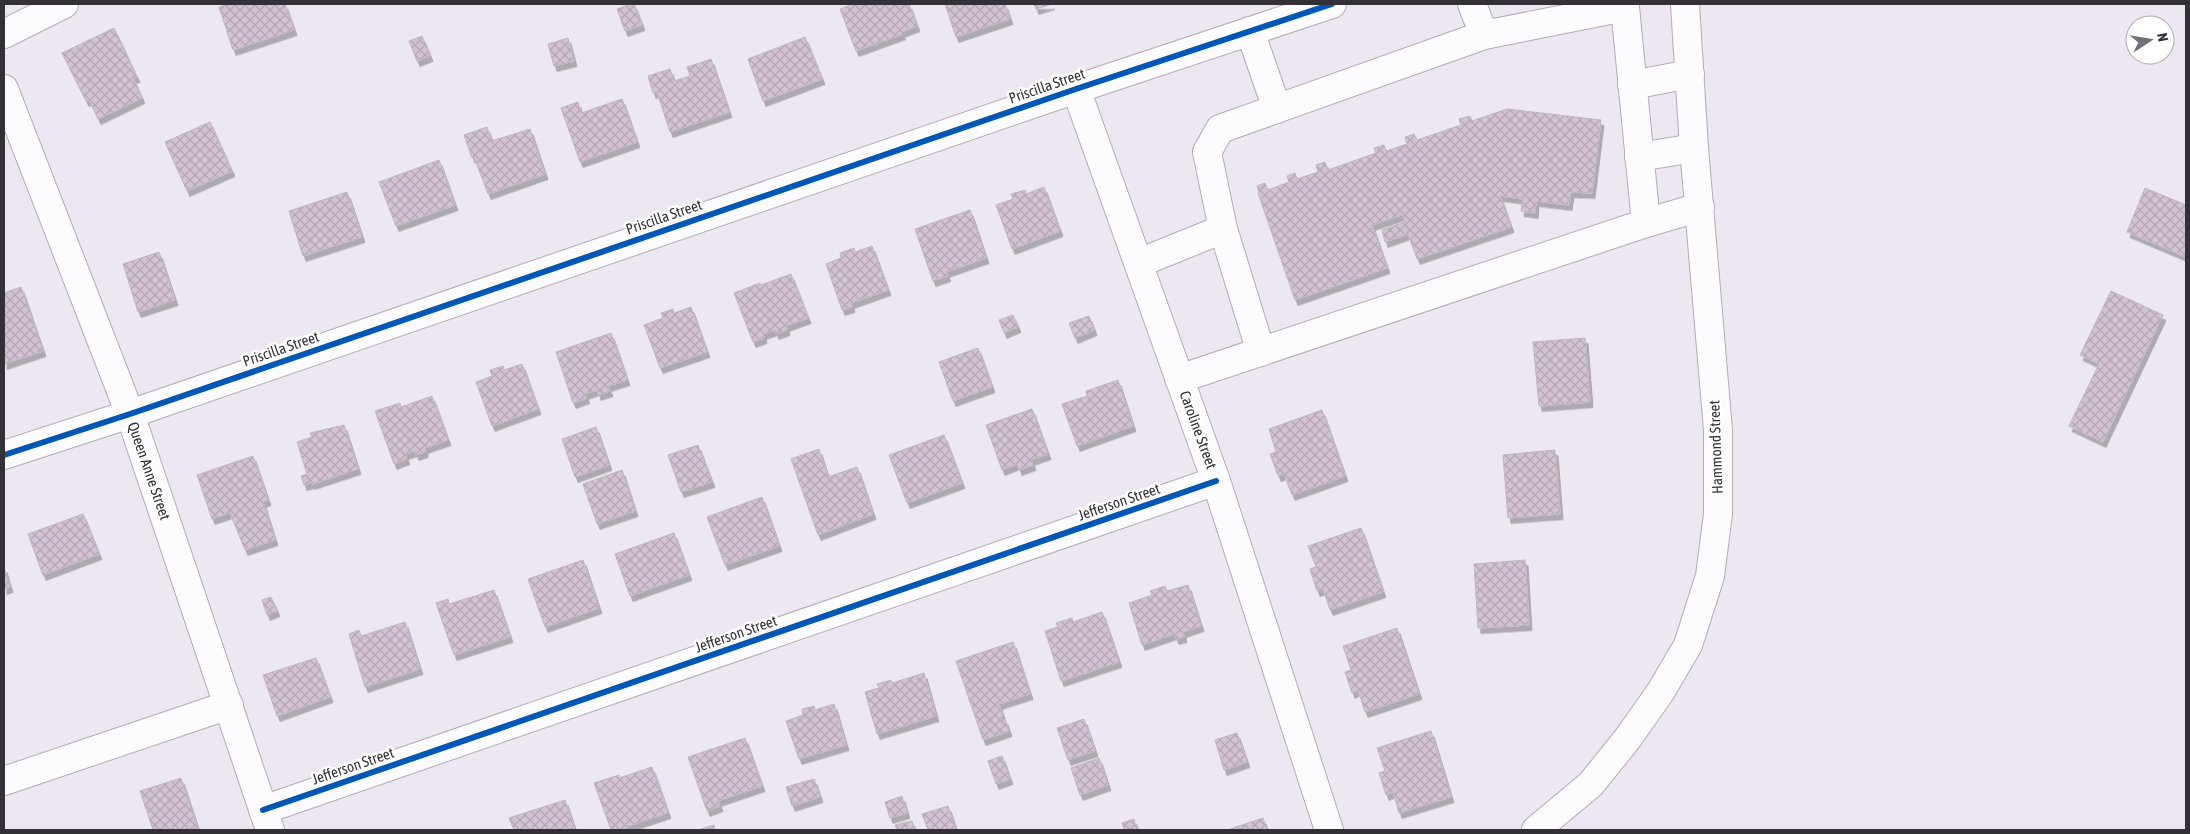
<svg xmlns="http://www.w3.org/2000/svg" width="2190" height="834" viewBox="0 0 2190 834" font-family="'Asap Condensed',sans-serif">
<defs>
<pattern id="building-cross-hatch" width="8" height="8" patternUnits="userSpaceOnUse" patternTransform="scale(1.25)"><rect width="8" height="8" fill="#d2c2d2"/><path d="M0 0l8 8M0 8l8-8" fill="none" stroke="#b5a7b5"/></pattern>
<filter id="shadow"><feDropShadow dx="3" dy="5.5" stdDeviation="0" flood-color="#0004"/></filter>
</defs>
<rect width="100%" height="100%" fill="#ede7f2"/>
<g fill="url(#building-cross-hatch)" stroke="#bdb7be" filter="url(#shadow)">
<polygon points="230,4 285,4 294,30 233,50 219,7"/>
<polygon points="631,4 634,4 642,25 625,31 617,9"/>
<polygon points="853,4 909,4 917,26 901,32 903,34 856,51 840,9"/>
<polygon points="945,4 1005,4 1010,19 956,37"/>
<polygon points="1034,4 1052,4 1036,9"/>
<polygon points="114,28 137,77 133,78 142,98 98,119 89,100 86,101 62,53"/>
<polygon points="422,36 430,56 417,61 409,41"/>
<polygon points="805,37 822,79 763,101 748,59"/>
<polygon points="568,38 574,61 554,66 548,44"/>
<polygon points="711,59 729,112 670,132 657,92 653,93 648,76 670,69 674,81 690,76 687,67"/>
<polygon points="622,99 637,142 580,162 561,108 578,102 581,113"/>
<polygon points="1507,109 1601,120 1592,193 1571,192 1569,205 1536,201 1535,213 1521,211 1523,199 1500,196 1511,227 1417,259 1408,234 1385,242 1382,230 1405,222 1402,215 1372,225 1387,268 1295,300 1258,193 1259,192 1257,186 1265,183 1268,190 1289,182 1287,176 1295,173 1297,179 1318,172 1316,165 1325,162 1328,170 1376,153 1374,148 1384,145 1386,151 1407,144 1405,137 1414,134 1417,140 1461,125 1459,119 1470,116 1472,121"/>
<polygon points="210,122 232,171 187,191 165,142"/>
<polygon points="487,127 492,141 530,129 545,174 488,194 474,157 472,158 464,135"/>
<polygon points="439,160 455,205 396,226 379,182"/>
<polygon points="1044,187 1060,231 1012,249 996,205 1013,199 1011,194 1025,190 1026,194"/>
<polygon points="2145,188 2186,205 2186,257 2127,232"/>
<polygon points="347,192 362,237 303,256 289,211"/>
<polygon points="970,210 986,258 946,272 948,276 933,281 915,229"/>
<polygon points="872,246 888,290 851,303 852,307 842,310 826,264 841,258 840,253 854,248 855,252"/>
<polygon points="159,252 175,300 138,312 123,264"/>
<polygon points="791,274 808,318 786,326 787,330 776,334 775,330 763,334 764,338 753,342 734,293 760,283 761,285"/>
<polygon points="21,287 43,351 4,364 4,293"/>
<polygon points="2111,291 2163,315 2103,442 2069,426 2099,364 2080,355"/>
<polygon points="691,307 707,352 660,368 644,325 663,318 661,313 673,309 674,313"/>
<polygon points="1013,315 1018,327 1004,333 999,320"/>
<polygon points="1089,316 1094,330 1075,338 1069,323"/>
<polygon points="611,333 627,380 608,386 610,391 598,395 597,390 585,394 587,398 573,403 556,352"/>
<polygon points="1585,338 1590,402 1539,406 1533,342"/>
<polygon points="978,348 992,387 953,401 939,362"/>
<polygon points="522,364 538,409 492,426 476,382 492,376 490,370 503,366 504,370"/>
<polygon points="1118,380 1133,426 1077,446 1062,404 1087,396 1086,391"/>
<polygon points="432,396 448,440 425,448 425,452 416,455 415,451 405,454 407,459 394,464 375,411 400,403 401,407"/>
<polygon points="1032,409 1048,454 1031,460 1033,465 1019,470 1017,464 1002,470 986,425"/>
<polygon points="1322,410 1345,476 1292,495 1284,474 1278,476 1270,454 1276,452 1269,429"/>
<polygon points="344,425 358,469 312,484 311,483 304,485 301,476 307,474 297,442 312,437 310,433"/>
<polygon points="596,427 609,465 575,477 562,439"/>
<polygon points="944,435 962,483 907,503 889,455"/>
<polygon points="698,445 712,482 681,492 668,455"/>
<polygon points="819,449 828,477 857,467 873,514 818,535 791,459"/>
<polygon points="1555,450 1560,514 1508,518 1503,455"/>
<polygon points="253,456 268,500 263,502 275,540 245,550 230,513 212,519 197,475"/>
<polygon points="622,470 635,511 597,524 583,484"/>
<polygon points="762,497 779,546 725,565 707,517"/>
<polygon points="83,514 99,554 43,575 28,534"/>
<polygon points="1361,528 1383,592 1330,610 1323,589 1317,591 1310,569 1316,567 1308,546"/>
<polygon points="674,533 689,575 630,596 615,554"/>
<polygon points="583,560 599,608 545,627 528,579"/>
<polygon points="1525,560 1529,625 1478,628 1474,564"/>
<polygon points="4,567 10,587 4,589"/>
<polygon points="1188,585 1201,626 1183,632 1184,637 1176,639 1174,634 1142,645 1129,603 1152,595 1150,591 1165,586 1167,591"/>
<polygon points="494,590 510,637 454,655 436,603 448,599 449,604"/>
<polygon points="271,597 277,611 267,615 262,600"/>
<polygon points="1102,612 1119,662 1061,681 1045,631 1058,627 1056,623 1072,618 1073,622"/>
<polygon points="405,622 420,669 365,687 349,634 359,630 361,636"/>
<polygon points="1397,628 1419,694 1365,712 1358,690 1352,693 1345,672 1351,670 1343,646"/>
<polygon points="1013,642 1030,694 999,704 1003,716 1001,717 1001,721 1005,719 1009,731 983,740 956,661"/>
<polygon points="316,658 330,697 277,716 263,675"/>
<polygon points="924,673 936,716 877,734 865,692 879,688 877,684 891,680 892,683"/>
<polygon points="834,704 846,745 799,759 786,721 803,715 802,709 814,706 815,710"/>
<polygon points="1084,719 1095,751 1068,760 1057,728"/>
<polygon points="1431,731 1451,797 1399,813 1393,792 1386,795 1379,773 1385,771 1377,748"/>
<polygon points="1237,733 1247,762 1224,770 1215,740"/>
<polygon points="745,738 762,786 718,801 720,806 707,811 688,757"/>
<polygon points="1002,756 1010,779 996,784 988,761"/>
<polygon points="1099,758 1108,785 1080,795 1071,768"/>
<polygon points="652,767 668,813 626,827 627,830 611,830 594,783 619,775 619,778"/>
<polygon points="181,778 198,829 153,830 140,791"/>
<polygon points="814,779 820,797 792,806 786,787"/>
<polygon points="902,796 907,813 890,818 885,802"/>
<polygon points="565,800 575,830 514,830 509,818"/>
<polygon points="948,806 956,830 928,830 922,814"/>
<polygon points="1263,818 1267,830 1230,830 1230,829"/>
<polygon points="1134,819 1137,830 1124,830 1122,823"/>
<polygon points="912,821 915,830 897,830 895,825"/>
<polygon points="714,825 715,830 702,830 701,829"/>
</g>
<g fill="none" stroke-linecap="round" stroke-linejoin="round">
<defs>
<g id="minor">
<polyline points="1472,4 1484,35 1625,7 1646,223"/>
<polyline points="1250,31 1277,109"/>
<polyline points="4,34 64,4"/>
<polyline points="1632,85 1690,74"/>
<polyline points="4,89 130,414 270,830"/>
<polyline points="1076,89 1216,481 1329,830"/>
<polyline points="1639,157 1694,148"/>
<polyline points="1139,263 1223,229"/>
<polyline points="1261,352 1223,229 1207,152 1220,129 1484,35"/>
<polyline points="1179,379 1646,223 1700,207"/>
<polyline points="4,455 130,414 1076,89 1332,4"/>
<polyline points="4,781 229,705"/>
<polyline points="263,810 1216,481"/>
<polyline points="1536,830 1591,784 1628,738 1661,691 1688,645 1710,576 1718,514 1718,430 1694,148 1685,4"/>
</g>
</defs>
<use href="#minor" stroke="#b2adb5" stroke-width="30"/>
<use href="#minor" stroke="#fcfbfd" stroke-width="28"/>
<defs>
<g id="cycleway">
<polyline points="4,455 130,414 1076,89 1332,4"/>
<polyline points="263,810 1216,481"/>
</g>
</defs>
<use href="#cycleway" stroke="#fff" stroke-width="9"/>
<use href="#cycleway" stroke="#0057b8" stroke-width="6"/>
</g>
<g text-anchor="middle" stroke-width="5" stroke-linejoin="round" paint-order="stroke">
<g font-size="15" fill="#333037" stroke="#fff">
<text transform="translate(1047 86) rotate(-19)" y="5">Priscilla Street</text>
<text transform="translate(664 217) rotate(-19)" y="5">Priscilla Street</text>
<text transform="translate(281 349) rotate(-19)" y="5">Priscilla Street</text>
<text transform="translate(1198 430) rotate(70)" y="5">Caroline Street</text>
<text transform="translate(1716 447) rotate(-92)" y="5">Hammond Street</text>
<text transform="translate(149 471) rotate(71)" y="5">Queen Anne Street</text>
<text transform="translate(1119 502) rotate(-19)" y="5">Jefferson Street</text>
<text transform="translate(736 634) rotate(-19)" y="5">Jefferson Street</text>
<text transform="translate(353 766) rotate(-19)" y="5">Jefferson Street</text>
</g>
</g>
<rect width="2190" height="834" fill="none" stroke="#333037" stroke-width="10"/>
<g transform="translate(2150 40) rotate(78)"><circle r="24" fill="#ffffff" stroke="#adacaf"/>
<path d="M0-4L9 19L0 12L-9 19Z" fill="#747078"/>
<text y="-8" font-size="14" font-weight="bold" text-anchor="middle" fill="#333037">N</text>
</g>
</svg>
